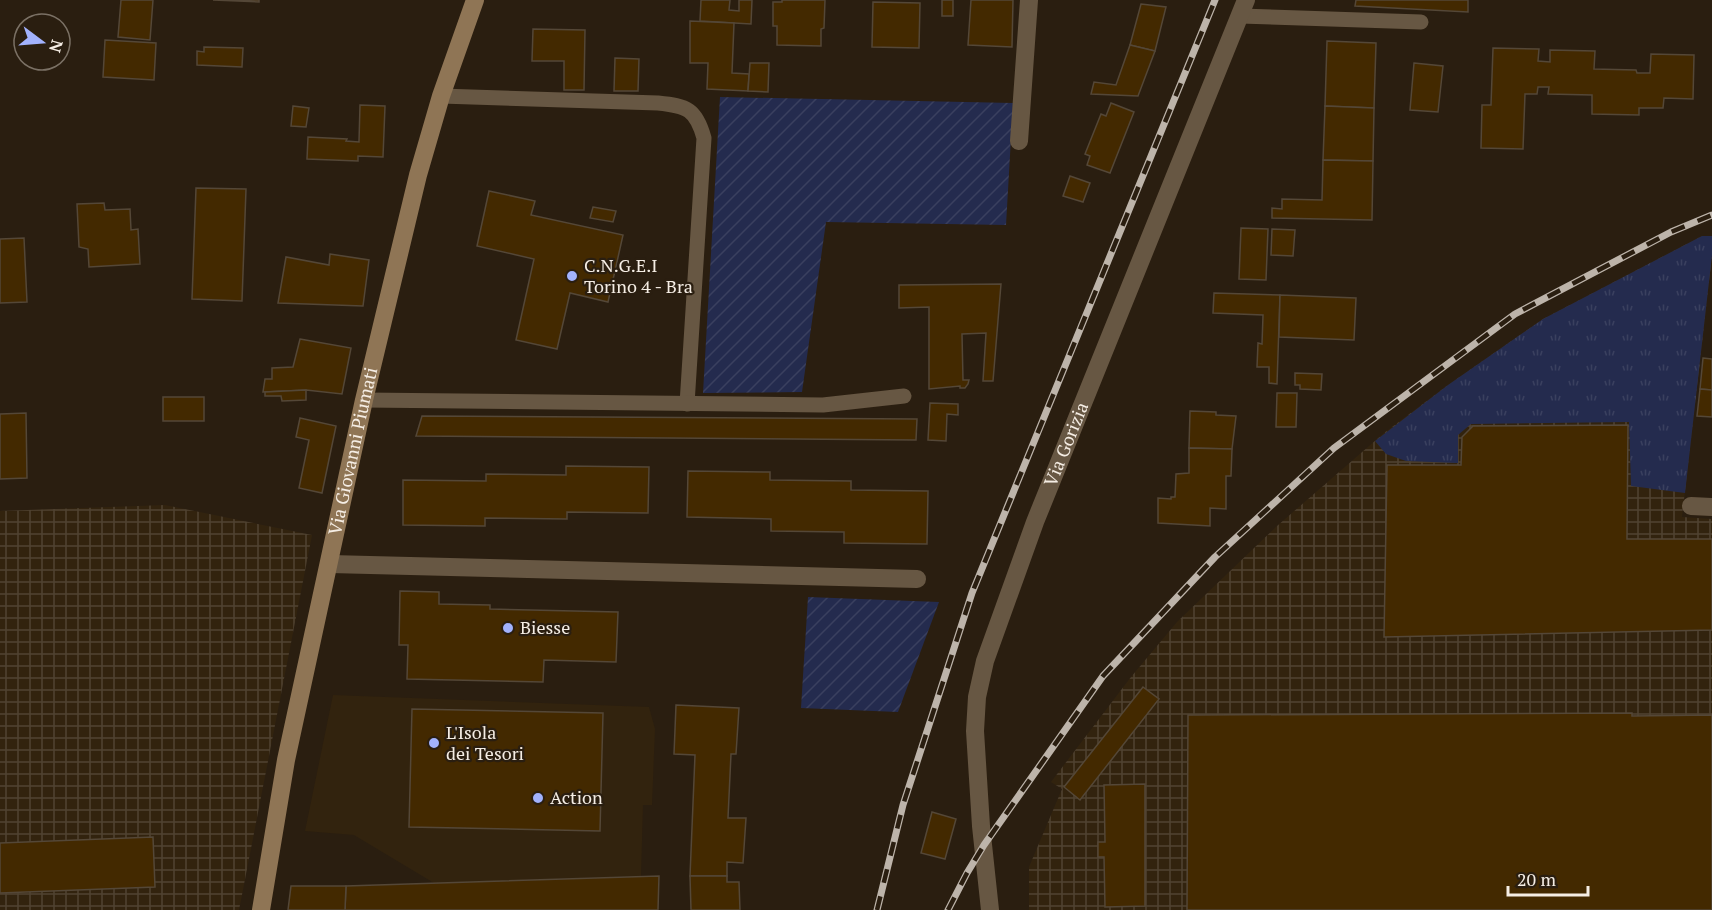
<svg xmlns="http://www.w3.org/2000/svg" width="1712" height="910" viewBox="0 0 1712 910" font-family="'PT Serif',serif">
<defs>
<pattern id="industrial-grid" width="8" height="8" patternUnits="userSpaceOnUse" patternTransform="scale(1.5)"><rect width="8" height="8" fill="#32230e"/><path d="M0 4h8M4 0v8" fill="none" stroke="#504331"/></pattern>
<pattern id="grass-tufts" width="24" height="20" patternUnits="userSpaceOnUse" patternTransform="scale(1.5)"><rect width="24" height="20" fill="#242b4e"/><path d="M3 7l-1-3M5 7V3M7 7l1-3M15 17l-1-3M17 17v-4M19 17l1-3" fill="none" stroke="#3a405f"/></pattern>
<pattern id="garden-furrows" width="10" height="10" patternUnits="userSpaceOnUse" patternTransform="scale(1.5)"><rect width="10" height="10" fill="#242b4e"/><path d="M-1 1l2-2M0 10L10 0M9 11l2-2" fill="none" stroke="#3a405f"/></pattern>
</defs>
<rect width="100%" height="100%" fill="#2a1e10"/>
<polygon fill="#32230e" points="333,695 649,707 655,729 652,805 643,805 641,876 434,883 354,835 305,831"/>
<g fill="url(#industrial-grid)">
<polygon points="1702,236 1712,236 1712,255 1682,517 1712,519 1712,910 1029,910 1029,867 1062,789 1051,782 1131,677 1177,622 1277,526 1384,433 1448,385 1543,319"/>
<polygon points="165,505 312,535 239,910 0,910 0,511"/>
</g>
<polygon fill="url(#grass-tufts)" points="1702,236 1712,236 1712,255 1685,493 1631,486 1629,422 1471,424 1458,435 1458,463 1406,461 1386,454 1375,441 1448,385 1543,319"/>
<g fill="url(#garden-furrows)">
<polygon points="720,97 1013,103 1006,225 826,222 802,392 703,393"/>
<polygon points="808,597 939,602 898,712 801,708"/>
</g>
<g fill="#432900" stroke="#544737" stroke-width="1.5">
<polygon points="121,0 153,0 150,40 118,37"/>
<polygon points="213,0 259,0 259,2"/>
<polygon points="701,0 730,0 729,10 739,11 739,0 752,0 751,24 700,21"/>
<polygon points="782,0 825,0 824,28 821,29 821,46 777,45 777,26 773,26 773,2 782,2"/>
<rect x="942" y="0" width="11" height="16"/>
<polygon points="971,0 1013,0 1012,47 968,45"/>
<polygon points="1356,0 1468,0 1468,12 1355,6"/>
<polygon points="873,2 920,3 919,48 872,47"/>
<polygon points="1141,4 1166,7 1155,51 1130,45"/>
<polygon points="690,21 734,23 732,73 749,74 748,91 707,89 708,63 690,63"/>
<polygon points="533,29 585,30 584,90 564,90 564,61 532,61"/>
<polygon points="105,40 156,43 154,80 103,77"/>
<polygon points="1327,41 1376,43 1374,108 1325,106"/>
<polygon points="1130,45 1155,51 1138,96 1091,94 1094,82 1116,85"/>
<polygon points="204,47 243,48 242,67 197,65 197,51 204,52"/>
<polygon points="1493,48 1539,49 1538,61 1550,62 1550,50 1595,51 1594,69 1636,70 1637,73 1650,73 1651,54 1694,55 1693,99 1664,98 1663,108 1639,108 1639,115 1592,114 1592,95 1548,94 1549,87 1538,87 1537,94 1525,94 1523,149 1481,148 1482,105 1491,105"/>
<polygon points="615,58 639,59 638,91 614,91"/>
<polygon points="750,63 769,63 768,92 748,91"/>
<polygon points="1414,63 1443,66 1438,112 1410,110"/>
<polygon points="1111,103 1134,112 1110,173 1087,165 1090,156 1085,154 1101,114 1106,116"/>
<polygon points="360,105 385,106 383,157 358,156 358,161 307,159 308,137 347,139 346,141 359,142"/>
<polygon points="293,106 309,108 306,127 291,126"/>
<polygon points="1325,106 1374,108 1373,161 1323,160"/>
<polygon points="1323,160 1373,161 1372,220 1272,218 1272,208 1282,209 1282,199 1322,200"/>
<polygon points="1070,176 1090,183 1083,202 1063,196"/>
<polygon points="196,188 246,189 242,301 192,299"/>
<polygon points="489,191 535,201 531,215 623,235 608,302 570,293 557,349 516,340 534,259 477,246"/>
<polygon points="104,203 105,210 130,209 131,230 138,229 140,264 89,267 88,249 79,247 77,204"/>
<polygon points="593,207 616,211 613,222 590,218"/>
<polygon points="1241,228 1268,229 1266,280 1239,279"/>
<polygon points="1272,229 1295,230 1293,256 1271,255"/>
<polygon points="24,238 27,302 0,303 0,239"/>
<polygon points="330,254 369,260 363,306 278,303 286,257 329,265"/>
<polygon points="1001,284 993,381 983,381 986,333 962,334 963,380 969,380 968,384 965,388 960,388 960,386 929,389 929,307 899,308 899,285"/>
<polygon points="1214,293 1280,295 1277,384 1269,383 1269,367 1257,367 1258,343 1262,344 1263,315 1213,313"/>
<polygon points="1280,295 1356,298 1354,340 1279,337"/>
<polygon points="300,339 351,348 342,394 306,390 263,392 265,379 272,379 272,368 293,367"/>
<polygon points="1703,358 1712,359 1712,390 1700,389"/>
<polygon points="1295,373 1322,374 1321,390 1300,389 1300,385 1295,385"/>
<polygon points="1700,389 1712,390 1712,417 1697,416"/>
<polygon points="306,390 306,400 282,401 281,396 265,396 265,392"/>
<polygon points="1277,393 1297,393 1296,427 1276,427"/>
<rect x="163" y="397" width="41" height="24"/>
<polygon points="930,403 958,404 958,415 947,414 946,441 928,440"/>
<polygon points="1190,411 1216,412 1216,415 1236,416 1232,449 1189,448"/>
<polygon points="26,413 27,478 0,479 0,414"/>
<polygon points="422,416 917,419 916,440 416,436"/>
<polygon points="300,418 336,426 322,493 299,488 309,440 296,437"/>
<polygon points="1628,425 1627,539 1712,539 1712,630 1384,637 1387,465 1461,465 1462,437 1473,426"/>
<polygon points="1189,448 1232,449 1231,476 1226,476 1226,509 1210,508 1210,526 1158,523 1158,498 1171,499 1171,497 1175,497 1176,474 1189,473"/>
<polygon points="566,466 649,467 648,513 567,512 567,519 485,518 485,526 403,525 403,480 486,481 486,474 566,475"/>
<polygon points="688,471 770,472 770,480 851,481 851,490 928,491 927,544 844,543 844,532 771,531 771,519 687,517"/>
<polygon points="400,591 439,592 439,604 490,605 490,609 618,612 616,662 544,660 543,682 407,679 408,645 399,645"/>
<polygon points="1143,687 1159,699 1080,800 1064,787"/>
<polygon points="676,705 739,708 736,754 731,754 728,818 746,818 743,863 727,862 727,876 690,876 695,755 674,754"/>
<polygon points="412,709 603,713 600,831 409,827"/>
<polygon points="1632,713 1632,716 1712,715 1712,910 1187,910 1188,715"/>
<polygon points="1145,784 1145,906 1105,907 1104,857 1098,857 1098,842 1105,842 1104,785"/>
<polygon points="932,812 956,819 945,859 921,853"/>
<polygon points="153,837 155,887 0,893 0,843"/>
<polygon points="659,876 658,910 345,910 346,886"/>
<polygon points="690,876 727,876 727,882 739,882 740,910 691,910"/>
<polygon points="291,886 346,886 345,910 288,910"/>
</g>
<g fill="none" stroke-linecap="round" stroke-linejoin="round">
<g stroke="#675743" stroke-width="15">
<polyline points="1240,16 1421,22"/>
<path d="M441 96 658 103C687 106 696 109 704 138L687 404"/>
<polyline points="364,400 823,405 904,396"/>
</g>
<g stroke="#675743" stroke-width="18">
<polyline points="1019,141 1029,0"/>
<polyline points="1691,506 1712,507"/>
<polyline points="330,564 917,579"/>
<path id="s1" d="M990 910 981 826 975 731 977 697 985 661 1035 522 1246 0"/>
</g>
<path stroke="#8f7555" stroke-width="18" id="s2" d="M261 910 286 760 364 400 418 175 441 96 475 0"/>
<defs>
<g id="rail">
<polyline points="877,910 903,805 972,593 1215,0"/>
<polyline points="948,910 967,873 984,845 1103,676 1215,557 1334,448 1515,314 1671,232 1712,215"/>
</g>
</defs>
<use href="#rail" stroke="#bdb4aa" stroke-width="7"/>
<use href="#rail" stroke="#2a1e10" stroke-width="4.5" stroke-dasharray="14" stroke-linecap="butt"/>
</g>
<g fill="#a2b2fd" stroke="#2a1e10" stroke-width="2">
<circle cx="572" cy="276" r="6"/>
<circle cx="508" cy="628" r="6"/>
<circle cx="434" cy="743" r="6"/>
<circle cx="538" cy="798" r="6"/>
</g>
<g text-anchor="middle" stroke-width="4.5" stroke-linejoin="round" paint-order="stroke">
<g font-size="18" fill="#f5ede4" stroke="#2a1e10" text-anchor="start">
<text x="584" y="272">C.N.G.E.I<tspan x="584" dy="21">Torino 4 - Bra</tspan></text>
<text x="520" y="634">Biesse</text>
<text x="446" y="739">L'Isola<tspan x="446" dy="21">dei Tesori</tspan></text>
<text x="550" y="804">Action</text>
</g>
<g font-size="18" fill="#f5ede4" stroke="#2a1e10">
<text dy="6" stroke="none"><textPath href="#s1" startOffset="482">Via Gorizia</textPath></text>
<text dy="6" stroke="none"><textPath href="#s2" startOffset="468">Via Giovanni Piumati</textPath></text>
</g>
</g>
<g transform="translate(42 42) rotate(106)"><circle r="28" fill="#2a1e10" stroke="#7b7165" stroke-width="1.5"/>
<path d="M0-4.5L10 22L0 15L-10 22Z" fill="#a2b2fd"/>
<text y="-9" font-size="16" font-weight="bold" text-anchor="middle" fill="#f5ede4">N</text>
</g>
<path d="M1508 886v9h80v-9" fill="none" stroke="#f5ede4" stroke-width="3"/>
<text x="1517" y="886" font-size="18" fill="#f5ede4" stroke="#2a1e10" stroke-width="4.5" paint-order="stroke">20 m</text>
</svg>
